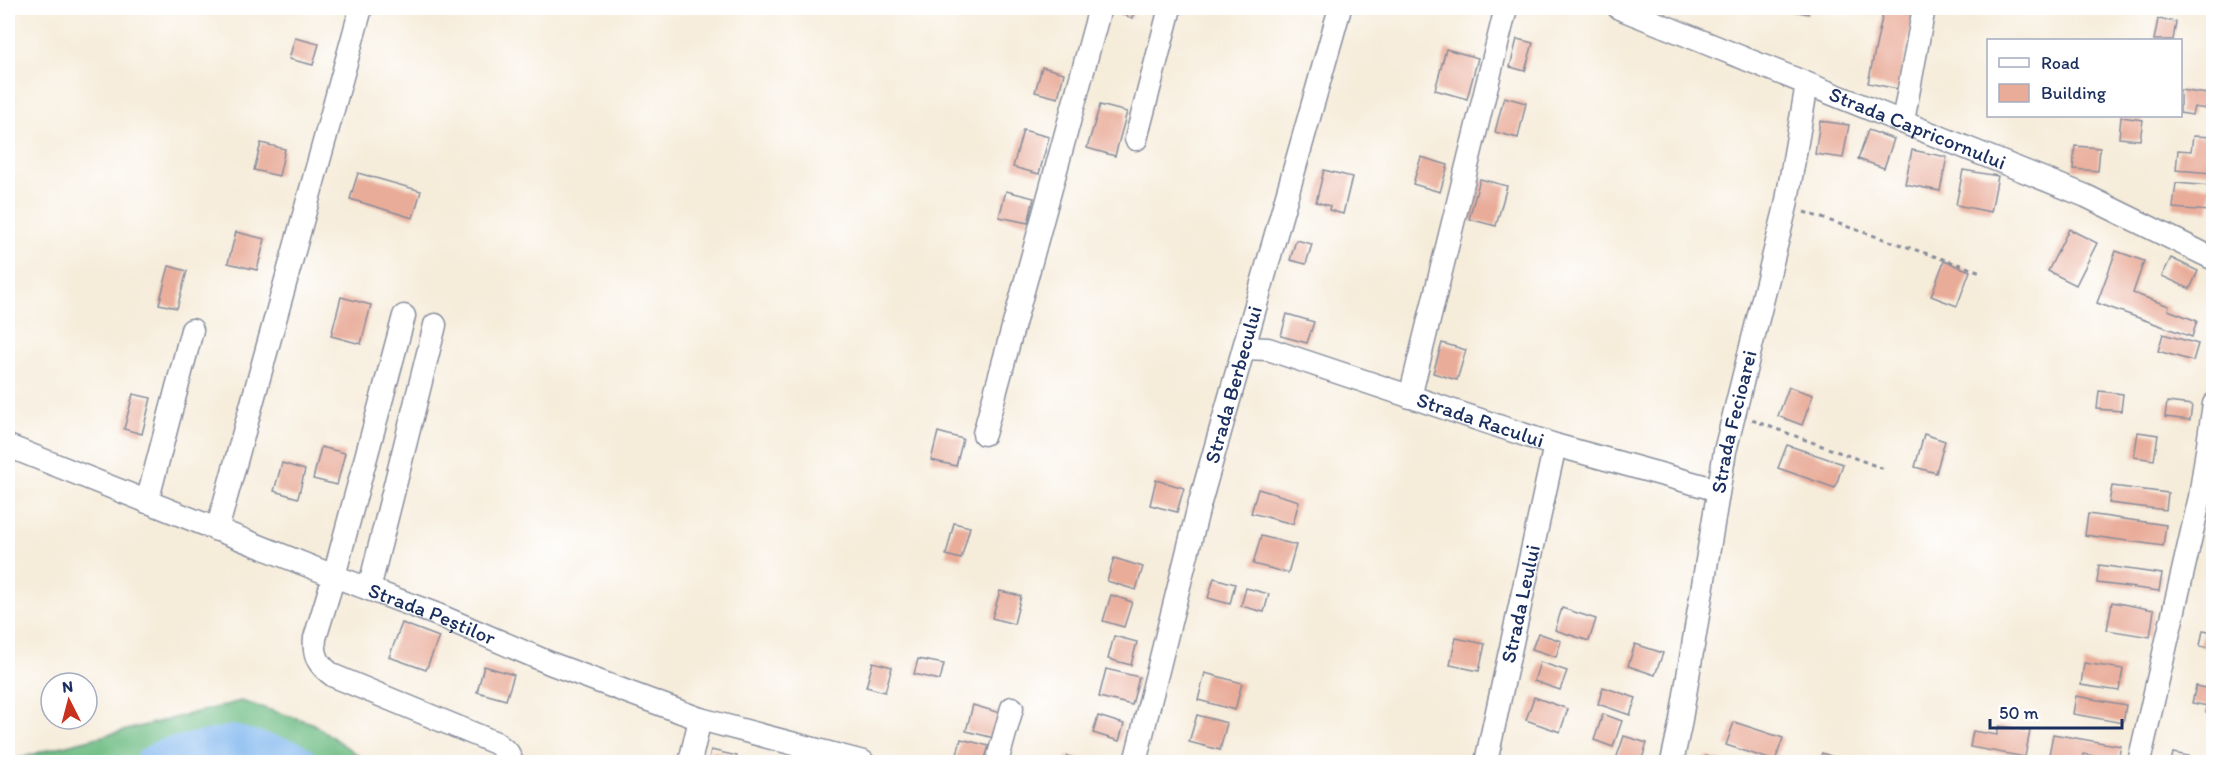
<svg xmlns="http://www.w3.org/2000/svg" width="2221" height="770" viewBox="0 0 2221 770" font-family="Itim,sans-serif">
<rect width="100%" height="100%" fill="#fff"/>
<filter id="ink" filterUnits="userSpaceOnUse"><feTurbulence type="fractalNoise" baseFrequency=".0167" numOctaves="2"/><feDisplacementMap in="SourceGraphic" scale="12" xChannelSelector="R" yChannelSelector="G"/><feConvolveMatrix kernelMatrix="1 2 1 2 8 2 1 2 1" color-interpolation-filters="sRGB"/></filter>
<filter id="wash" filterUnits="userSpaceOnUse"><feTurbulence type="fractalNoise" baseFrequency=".008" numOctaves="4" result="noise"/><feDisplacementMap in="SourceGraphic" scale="24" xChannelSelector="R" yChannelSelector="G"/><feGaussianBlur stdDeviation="1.35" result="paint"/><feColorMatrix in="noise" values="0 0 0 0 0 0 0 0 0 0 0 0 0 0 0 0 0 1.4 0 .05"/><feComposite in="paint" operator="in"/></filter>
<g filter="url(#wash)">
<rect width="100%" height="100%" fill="#f6ecda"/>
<polygon fill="#72be86" stroke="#467672" stroke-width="1.5" points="241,701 312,723 368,762 8,762 47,750"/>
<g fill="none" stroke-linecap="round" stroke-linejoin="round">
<polyline stroke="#7fb6ee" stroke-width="32" points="151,762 164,755 233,741 294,757 302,762"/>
</g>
<g id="blocks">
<g fill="#e9ac99">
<polygon points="1118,8 1135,8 1132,18 1117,13"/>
<polygon points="1884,8 1915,8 1898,89 1868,83"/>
<polygon points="1784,9 1784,8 1810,8 1808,14"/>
<polygon points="2158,19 2176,22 2173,40 2154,40"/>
<polygon points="295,38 319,44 313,65 289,59"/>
<polygon points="1517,39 1533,43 1525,71 1510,67"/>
<polygon points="1446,49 1478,58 1467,99 1435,90"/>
<polygon points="1042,67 1064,73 1058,98 1035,92"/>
<polygon points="2180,90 2214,95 2212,110 2194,107 2192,115 2180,113"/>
<polygon points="1504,97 1526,103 1518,138 1495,132"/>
<polygon points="1100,105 1127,112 1115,156 1087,148"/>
<polygon points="2121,117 2143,120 2140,140 2119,138"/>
<polygon points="1820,121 1849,125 1843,158 1815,154"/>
<polygon points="1023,130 1049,137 1039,174 1013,167"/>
<polygon points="1868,130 1894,139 1884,168 1858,159"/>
<polygon points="2193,136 2214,137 2212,173 2176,170 2178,150 2191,151"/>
<polygon points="261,143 285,149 279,176 254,170"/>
<polygon points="2075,146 2100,148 2098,171 2073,169"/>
<polygon points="1912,150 1947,157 1940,191 1905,184"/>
<polygon points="1421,157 1448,165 1440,192 1413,184"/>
<polygon points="1324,170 1352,177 1343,214 1329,210 1330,206 1316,202"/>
<polygon points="1963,170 1998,176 1991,212 1956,205"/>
<polygon points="358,173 421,191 413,218 350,199"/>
<polygon points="1480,179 1507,186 1496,226 1469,219"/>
<polygon points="2176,183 2211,186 2209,211 2173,208"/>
<polygon points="1006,191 1034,198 1028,223 999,217"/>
<polygon points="2069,229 2097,243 2076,285 2048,271"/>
<polygon points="236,232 265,239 257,270 228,263"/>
<polygon points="1296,240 1312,244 1306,264 1290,260"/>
<polygon points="2116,251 2144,261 2133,293 2169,306 2168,310 2197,321 2192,337 2097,303"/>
<polygon points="2171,258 2198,271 2190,289 2162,276"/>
<polygon points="1944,261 1970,271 1957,306 1931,296"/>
<polygon points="169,266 187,271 177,308 159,304"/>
<polygon points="341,297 371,305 361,344 331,336"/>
<polygon points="1287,314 1314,322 1307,343 1281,336"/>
<polygon points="2163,334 2198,344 2193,361 2158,351"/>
<polygon points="1442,343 1466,350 1457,380 1433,373"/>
<polygon points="1789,387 1813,395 1802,425 1778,416"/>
<polygon points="2099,391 2123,394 2121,411 2097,409"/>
<polygon points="133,394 151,398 142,434 124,429"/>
<polygon points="2167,402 2192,405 2190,420 2165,417"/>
<polygon points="938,432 963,439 956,466 931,460"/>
<polygon points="2138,432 2158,435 2154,460 2134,457"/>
<polygon points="1924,434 1945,441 1936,473 1915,467"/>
<polygon points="1787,445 1843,464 1835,488 1778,468"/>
<polygon points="321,447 345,453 337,485 313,479"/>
<polygon points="282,463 305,470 298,498 274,491"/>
<polygon points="1156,480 1184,488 1177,512 1150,505"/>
<polygon points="2112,486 2168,493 2166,510 2109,503"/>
<polygon points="1258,489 1299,501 1293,524 1251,513"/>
<polygon points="2088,514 2166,525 2163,546 2085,535"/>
<polygon points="954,523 970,527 961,559 946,555"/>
<polygon points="1261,536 1296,545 1288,573 1253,564"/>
<polygon points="1114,558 1143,567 1136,590 1107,581"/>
<polygon points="2099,565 2162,574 2159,591 2097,583"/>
<polygon points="2210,568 2214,569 2214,585 2207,584"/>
<polygon points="1214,578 1235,584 1230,604 1208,598"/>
<polygon points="1246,588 1269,594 1264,612 1241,606"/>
<polygon points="1000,591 1021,596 1014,624 992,618"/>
<polygon points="1111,595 1132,602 1124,627 1103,621"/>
<polygon points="2112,602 2154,610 2150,637 2107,630"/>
<polygon points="1562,608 1596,619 1589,641 1555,630"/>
<polygon points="402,623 439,637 426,670 389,657"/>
<polygon points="2203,630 2214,632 2214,649 2200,646"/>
<polygon points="1538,633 1561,641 1556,657 1532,649"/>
<polygon points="1114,636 1137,642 1131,665 1108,659"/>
<polygon points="1456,638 1485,644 1479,671 1450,665"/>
<polygon points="1635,644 1663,653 1655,675 1628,666"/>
<polygon points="918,659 944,664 940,680 914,674"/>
<polygon points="873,662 892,667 885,692 866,687"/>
<polygon points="1540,662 1567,671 1560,690 1534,681"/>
<polygon points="2084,663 2123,669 2119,691 2081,685"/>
<polygon points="484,666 514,675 506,700 477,692"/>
<polygon points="1106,669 1139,677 1132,705 1099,697"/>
<polygon points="1205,673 1242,683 1235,710 1198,700"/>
<polygon points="2196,686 2214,690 2214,714 2206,712 2208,706 2192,703"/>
<polygon points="1603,687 1636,698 1630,715 1598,704"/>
<polygon points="2076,696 2126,705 2123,723 2073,714"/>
<polygon points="1534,697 1568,709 1560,732 1526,720"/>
<polygon points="973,705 1000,713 994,738 966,731"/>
<polygon points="1603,714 1622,721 1613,747 1594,740"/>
<polygon points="1197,715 1227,723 1220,750 1189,742"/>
<polygon points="1098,716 1124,724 1119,741 1093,733"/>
<polygon points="1734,722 1783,738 1775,761 1726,745"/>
<polygon points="1999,726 2030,731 2025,757 1970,747 1973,731 1997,735"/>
<polygon points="2053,734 2121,746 2118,760 2083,754 2081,762 2048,760"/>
<polygon points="1624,736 1647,743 1641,762 1615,762"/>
<polygon points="961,739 989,746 984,762 955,762"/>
<polygon points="711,750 737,756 735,762 708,762"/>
<polygon points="1822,753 1848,762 1819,762"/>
<polygon points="2173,753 2214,761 2214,762 2171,762"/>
<polygon points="1067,756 1089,762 1065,762"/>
<polygon points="1706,756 1723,762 1704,762"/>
</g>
</g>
</g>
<g filter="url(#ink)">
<use href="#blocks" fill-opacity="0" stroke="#888e9c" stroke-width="1.5"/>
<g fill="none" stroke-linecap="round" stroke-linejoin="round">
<defs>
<g id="minor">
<path id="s1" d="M1619 8 2086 196 2214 259"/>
<polyline points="1903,121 1924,8"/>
<polyline points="1136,139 1170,8"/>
<path d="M404 316 334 576 315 638C313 656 319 666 334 676L496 743 508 753 512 762"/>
<path id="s2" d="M1244 348 1268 349 1555 445 1718 490"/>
<polyline points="1410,397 1506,8"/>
<polyline points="984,434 1100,8"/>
<path id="s3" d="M8 446 334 576 438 615 552 664 700 719 863 762"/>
<polyline points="147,502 192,330"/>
<polyline points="217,530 361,8"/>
<polyline points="369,589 435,325"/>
<polyline points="690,762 700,719"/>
<polyline points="997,762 1012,708"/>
<path id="s4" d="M1135 762 1199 506 1340 8"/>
<path id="s5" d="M1486 762 1555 445"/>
<path id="s6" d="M1672 762 1680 725 1725 451 1786 206 1807 84"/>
<polyline points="2139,762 2200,497 2214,404"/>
</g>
</defs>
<use href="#minor" stroke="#888e9c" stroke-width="25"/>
<g stroke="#888e9c" stroke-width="3" stroke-dasharray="4.5 4.5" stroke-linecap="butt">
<polyline points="1804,212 1981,272"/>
<polyline points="1752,420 1887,470"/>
</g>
<use href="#minor" stroke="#fff" stroke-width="22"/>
</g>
</g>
<g text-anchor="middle" stroke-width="4.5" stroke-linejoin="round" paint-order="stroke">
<g font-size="21" fill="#1b2f5e" stroke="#fff">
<text dy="7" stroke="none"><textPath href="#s1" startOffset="322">Strada Capricornului</textPath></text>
<text dy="7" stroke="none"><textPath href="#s4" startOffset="390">Strada Berbecului</textPath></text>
<text dy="7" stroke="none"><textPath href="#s2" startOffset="248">Strada Racului</textPath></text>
<text dy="7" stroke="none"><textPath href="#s6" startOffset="346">Strada Fecioarei</textPath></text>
<text dy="7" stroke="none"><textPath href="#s5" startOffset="162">Strada Leului</textPath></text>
<text dy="7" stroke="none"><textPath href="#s3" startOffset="456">Strada Peștilor</textPath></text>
</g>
</g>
<rect width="2221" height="770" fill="none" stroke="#fff" stroke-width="30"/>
<rect x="1987" y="39" width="195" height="78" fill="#ffffff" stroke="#a4acbf" stroke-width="1.5"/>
<rect x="1999" y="58" width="30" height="9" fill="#ffffff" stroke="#a4acbf" stroke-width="1.5"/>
<text x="2041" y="69" font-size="18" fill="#1b2f5e">Road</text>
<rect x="1999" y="84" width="30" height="18" fill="#e9ac99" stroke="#a4acbf" stroke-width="1.5"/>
<text x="2041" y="99" font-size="18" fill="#1b2f5e">Building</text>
<g transform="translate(69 701) rotate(354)"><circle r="28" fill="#ffffff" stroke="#a4acbf" stroke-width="1.5"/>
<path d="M0-4.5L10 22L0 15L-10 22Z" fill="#c8321e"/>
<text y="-9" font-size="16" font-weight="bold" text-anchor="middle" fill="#1b2f5e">N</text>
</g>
<path d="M1990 719v9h132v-9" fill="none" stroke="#1b2f5e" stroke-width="3"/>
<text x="1999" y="719" font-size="18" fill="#1b2f5e" stroke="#ffffff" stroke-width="4.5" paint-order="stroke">50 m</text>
</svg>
